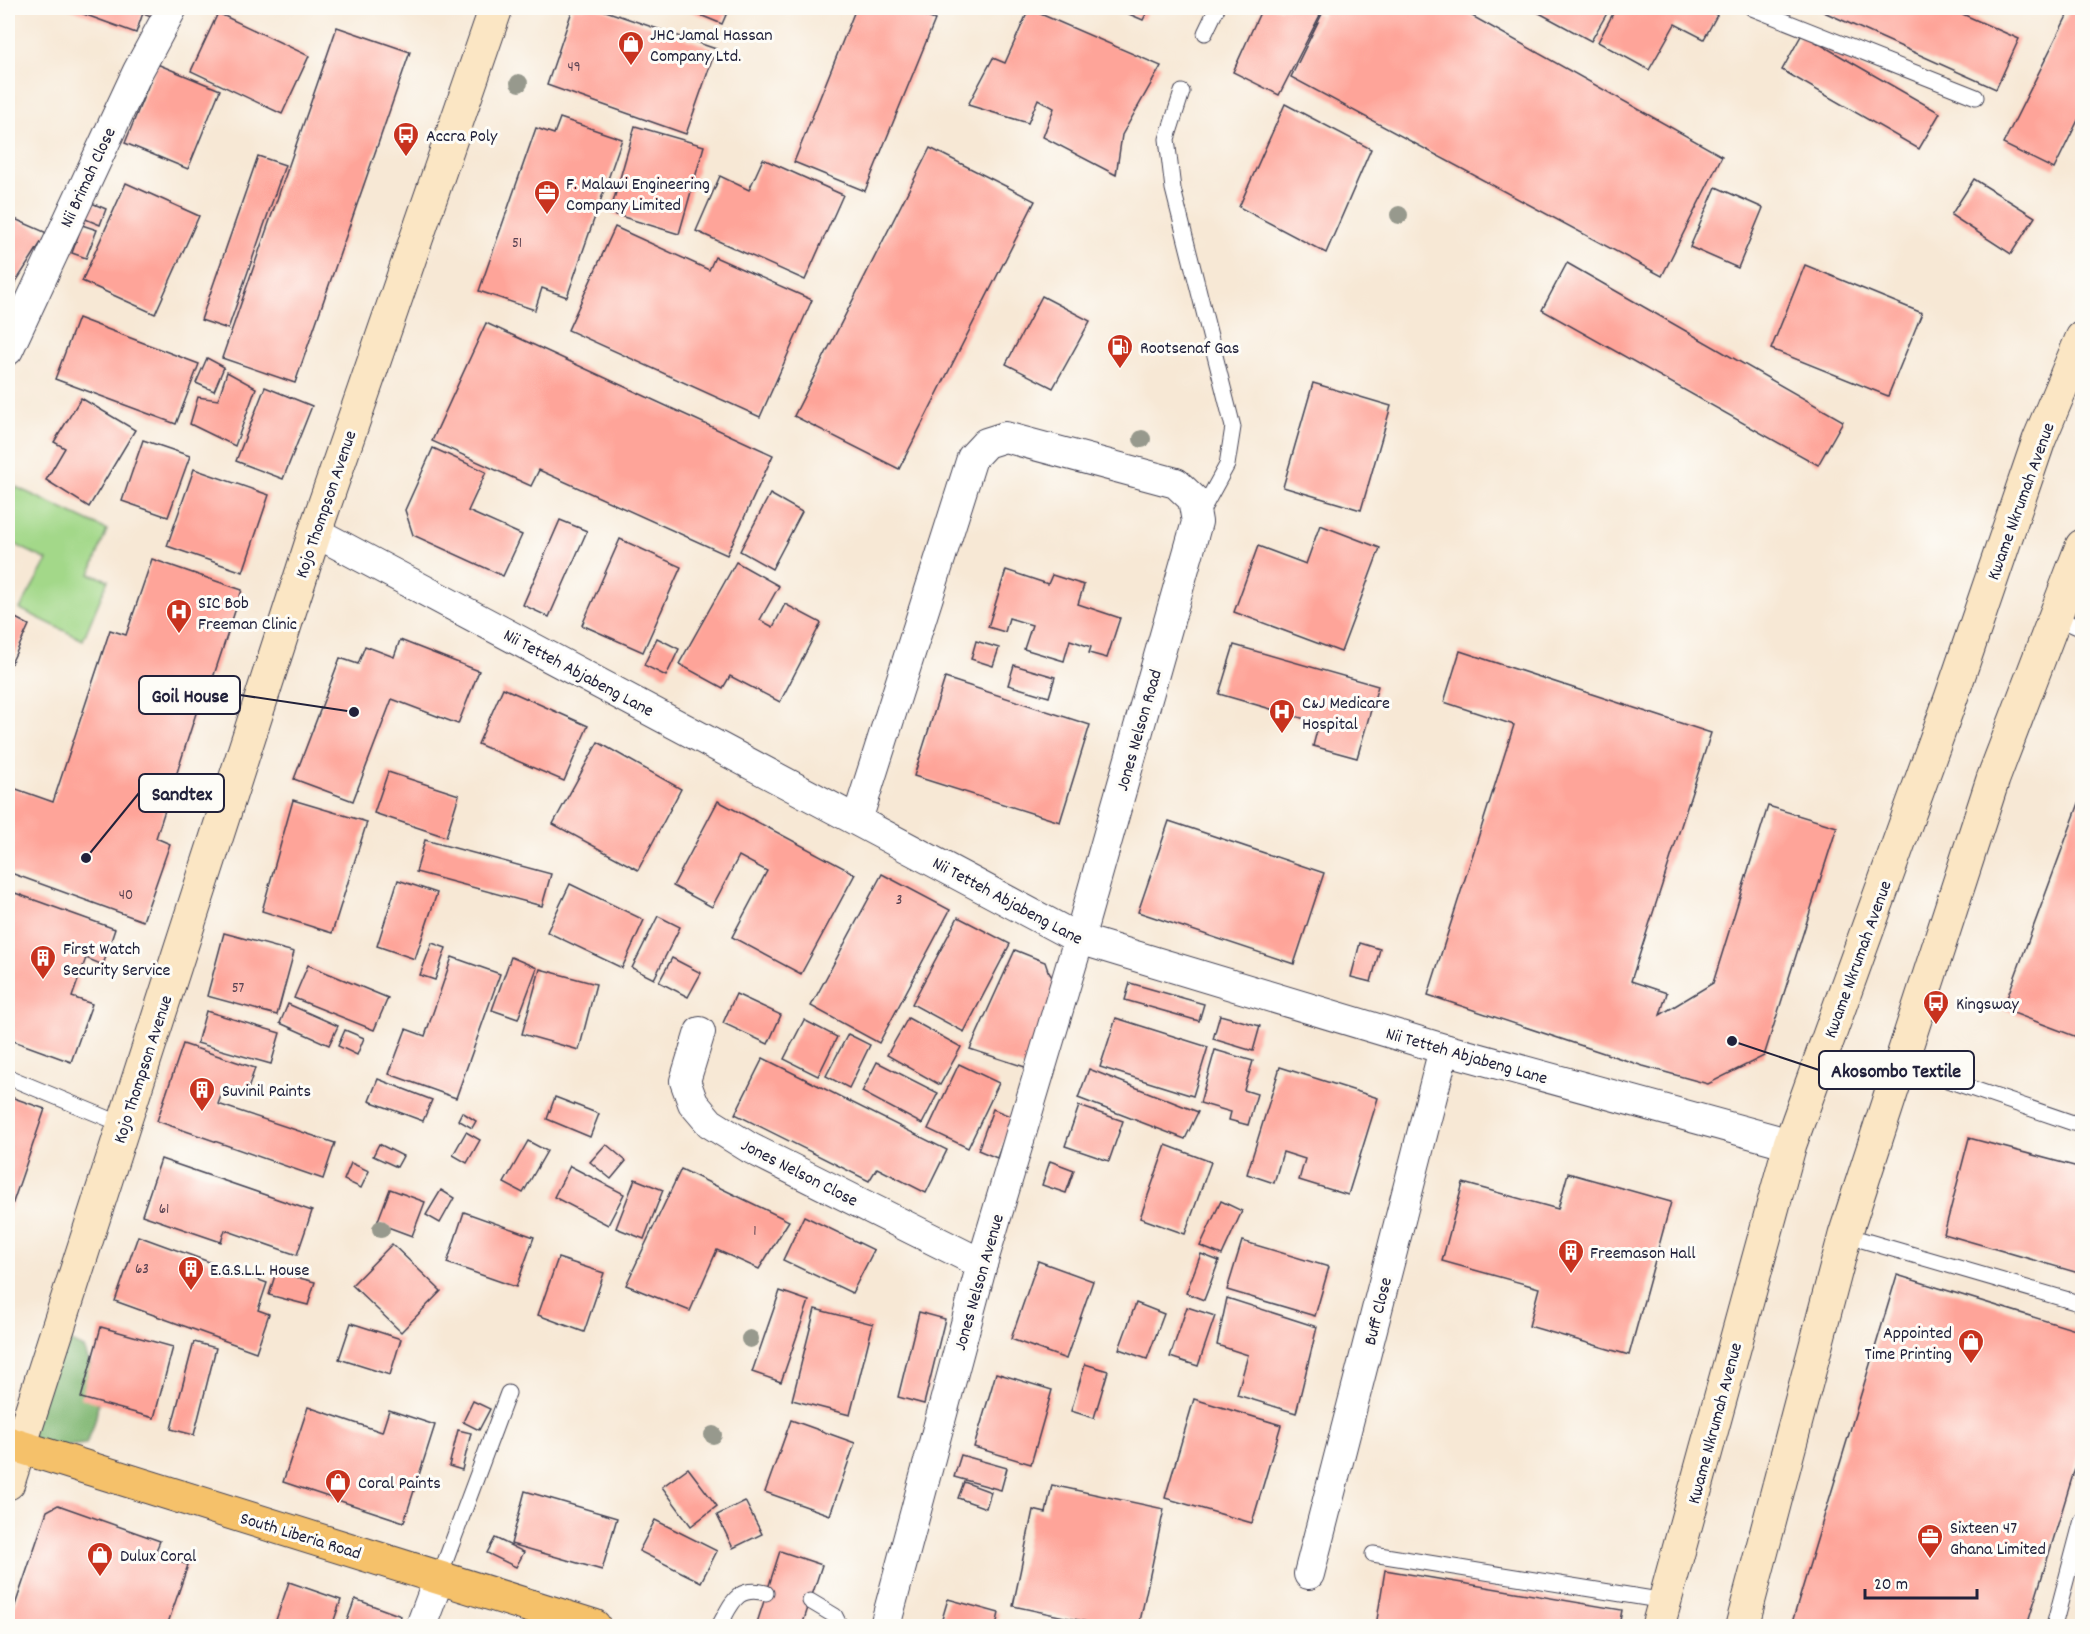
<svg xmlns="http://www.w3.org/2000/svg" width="2090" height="1634" viewBox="0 0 2090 1634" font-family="Dekko,sans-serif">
<rect width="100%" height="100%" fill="#fdfcf7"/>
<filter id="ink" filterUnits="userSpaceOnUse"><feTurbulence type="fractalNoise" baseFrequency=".0167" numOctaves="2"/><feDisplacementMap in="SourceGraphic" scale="12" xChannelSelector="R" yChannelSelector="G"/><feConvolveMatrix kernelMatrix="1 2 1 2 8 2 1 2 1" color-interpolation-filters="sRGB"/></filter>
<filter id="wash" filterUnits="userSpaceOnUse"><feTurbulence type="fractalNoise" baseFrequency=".008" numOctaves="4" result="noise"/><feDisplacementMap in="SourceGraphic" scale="24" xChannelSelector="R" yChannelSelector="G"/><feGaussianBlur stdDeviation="1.35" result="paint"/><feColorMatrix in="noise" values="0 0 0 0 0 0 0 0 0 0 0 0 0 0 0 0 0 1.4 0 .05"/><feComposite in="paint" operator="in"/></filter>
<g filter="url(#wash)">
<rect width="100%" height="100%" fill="#f7e8d5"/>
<polygon fill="#a3d889" stroke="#627d62" stroke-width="1.5" points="16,487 107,530 90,574 108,580 83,640 20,609 47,560 8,541 8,501"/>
<path fill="#82b875" stroke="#526d58" stroke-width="1.5" d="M64 1338 84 1348C99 1387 105 1405 86 1444L46 1448 24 1430Z"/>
<g id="blocks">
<g fill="#fea499">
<polygon points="67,8 165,8 154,17 143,13 136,33"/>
<polygon points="573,8 597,8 716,49 686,134 547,85"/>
<polygon points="683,8 729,8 722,24"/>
<polygon points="856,8 904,8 935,20 865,191 794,162"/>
<polygon points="1115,8 1149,8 1143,20"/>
<polygon points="1262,8 1305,8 1320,15 1279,95 1233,72"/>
<polygon points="1325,8 1458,8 1722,156 1662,276 1291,77"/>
<polygon points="1530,8 1610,8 1591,41"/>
<polygon points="1616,8 1704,8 1717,15 1704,39 1675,24 1649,70 1598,42"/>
<polygon points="1815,8 1949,8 2019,39 1996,89"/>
<polygon points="2071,8 2082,8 2082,112 2054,169 2003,144"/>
<polygon points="1029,9 1161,66 1122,135 1116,175 1043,137 1054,108 1038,99 1028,123 968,105 993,58 1005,63"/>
<polygon points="218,13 309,56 282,114 191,71"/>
<polygon points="337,27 410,52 295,383 222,358"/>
<polygon points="1802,34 1940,113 1919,149 1782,70"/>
<polygon points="157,64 220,90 188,169 125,143"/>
<polygon points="1285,104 1371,149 1326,253 1239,207"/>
<polygon points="560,118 622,139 567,297 542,288 535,310 479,291 536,128 554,134"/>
<polygon points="635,126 704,146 679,234 610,213"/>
<polygon points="930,148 1035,201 899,469 794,416"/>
<polygon points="258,156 285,165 228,329 201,320"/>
<polygon points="763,159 843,195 805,280 696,231 720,176 749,190"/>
<polygon points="1974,179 2035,217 2011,254 1951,215"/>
<polygon points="126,183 199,216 155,314 82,281"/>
<polygon points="1716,187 1763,208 1738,268 1690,247"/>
<polygon points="89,202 106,209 100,225 83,218"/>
<polygon points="8,216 47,233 14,285 8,281"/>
<polygon points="82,225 97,230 86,258 72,253"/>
<polygon points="615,227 709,270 715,257 812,300 760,417 568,330"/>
<polygon points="1567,263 1843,421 1818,465 1542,310"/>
<polygon points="1805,265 1922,313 1888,396 1771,349"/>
<polygon points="1042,296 1090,321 1053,388 1006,364"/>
<polygon points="78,318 199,364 176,424 55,379"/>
<polygon points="486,323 773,455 727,555 539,470 531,486 432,441"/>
<polygon points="207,358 224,367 214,391 196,383"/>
<polygon points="227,372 256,388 235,446 190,424 198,397 218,400"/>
<polygon points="1313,383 1391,406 1361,510 1283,487"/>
<polygon points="265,387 312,406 283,479 236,461"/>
<polygon points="81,398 135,430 89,507 46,480 65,448 54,442"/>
<polygon points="143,440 190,456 168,517 122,501"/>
<polygon points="433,448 486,472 468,511 522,535 503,576 413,535 405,510"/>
<polygon points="194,469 269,495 243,572 167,546"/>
<polygon points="770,494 802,512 772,569 740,551"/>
<polygon points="560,520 587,531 549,617 523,605"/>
<polygon points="1320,525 1380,548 1341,652 1234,612 1258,546 1306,564"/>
<polygon points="620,539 681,567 643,652 582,625"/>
<polygon points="152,559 242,590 213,678 208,676 156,838 170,844 143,921 8,872 8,786 53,802 110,630 126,635"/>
<polygon points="736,562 779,586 760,620 773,627 785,604 821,623 780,702 730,676 723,688 679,664"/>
<polygon points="1006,570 1048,584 1052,575 1084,585 1078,604 1120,618 1107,658 1089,653 1091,647 1070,640 1064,661 1024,649 1032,625 1009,618 1005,632 988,627"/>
<polygon points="8,614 29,625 8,670"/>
<polygon points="657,638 679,649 666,676 644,665"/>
<polygon points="400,640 479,671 458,724 392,699 353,801 294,779 340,658 358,664 365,646 394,657"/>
<polygon points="976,641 999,648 993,666 971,659"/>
<polygon points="1234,645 1378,686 1357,758 1313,746 1319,723 1219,694"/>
<polygon points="1460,651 1711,733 1631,981 1667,993 1660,1015 1713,983 1768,806 1837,827 1764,1056 1708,1084 1643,1066 1428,995 1514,725 1444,702"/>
<polygon points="1014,665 1055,677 1049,697 1008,685"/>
<polygon points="945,678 1090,725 1060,822 914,776"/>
<polygon points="503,688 588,726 564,781 478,744"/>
<polygon points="598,742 681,789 638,870 553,824"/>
<polygon points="388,772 459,795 446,837 374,813"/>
<polygon points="2082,795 2082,1039 2003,1009"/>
<polygon points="293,800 367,822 332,933 262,911"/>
<polygon points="718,801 855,874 801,974 732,937 767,871 739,856 712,907 673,886"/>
<polygon points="1169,821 1324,873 1294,964 1138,912"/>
<polygon points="425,840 551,874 542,906 416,872"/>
<polygon points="882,874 950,910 879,1043 811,1006"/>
<polygon points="398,880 437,893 415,959 377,946"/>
<polygon points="570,884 644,920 622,968 547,932"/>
<polygon points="15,893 115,929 103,965 86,958 72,997 92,1004 71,1062 8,1039 8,914"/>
<polygon points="658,916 680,927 654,979 632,968"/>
<polygon points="958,917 1010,944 964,1032 912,1004"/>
<polygon points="224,933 294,952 277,1015 207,996"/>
<polygon points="432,943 446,948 435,980 420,975"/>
<polygon points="1360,943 1380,949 1371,982 1351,977"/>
<polygon points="1015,950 1045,962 1048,971 1058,986 1031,1069 970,1049"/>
<polygon points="452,957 500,974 456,1098 389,1074 406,1029 425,1036"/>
<polygon points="511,957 537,968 518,1019 492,1010"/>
<polygon points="672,958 701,973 688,997 659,982"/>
<polygon points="308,965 388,998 374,1030 294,998"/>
<polygon points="540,969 596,984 579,1050 522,1034"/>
<polygon points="1130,983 1204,1004 1199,1021 1125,1000"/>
<polygon points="736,994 781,1015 768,1044 723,1023"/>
<polygon points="288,1004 338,1026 329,1045 280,1023"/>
<polygon points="206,1011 280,1033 271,1064 197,1043"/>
<polygon points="1220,1015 1260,1026 1253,1051 1213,1039"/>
<polygon points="908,1018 961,1047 940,1085 887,1055"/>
<polygon points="1116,1018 1208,1047 1193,1096 1100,1067"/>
<polygon points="804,1020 837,1037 818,1076 784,1059"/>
<polygon points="345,1030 364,1038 357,1055 338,1046"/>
<polygon points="848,1034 870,1045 849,1088 826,1076"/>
<polygon points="183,1044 255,1068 247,1092 225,1085 218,1104 335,1143 323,1179 157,1121"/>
<polygon points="1215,1050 1253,1061 1244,1090 1257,1094 1248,1125 1229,1120 1231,1112 1200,1103"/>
<polygon points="763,1058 947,1150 926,1193 877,1168 869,1181 735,1114"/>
<polygon points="877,1062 938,1093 922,1124 862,1092"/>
<polygon points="959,1064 999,1083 968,1148 928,1129"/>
<polygon points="1280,1067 1378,1098 1348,1195 1299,1180 1305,1159 1283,1152 1274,1183 1247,1174"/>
<polygon points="1089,1069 1198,1112 1185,1139 1078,1098"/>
<polygon points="378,1079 432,1100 423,1121 369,1101"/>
<polygon points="8,1096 45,1109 8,1217"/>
<polygon points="555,1097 599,1114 590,1137 547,1119"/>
<polygon points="1079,1106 1123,1121 1109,1161 1065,1146"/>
<polygon points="993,1109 1012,1117 997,1158 978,1150"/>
<polygon points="462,1112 476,1121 472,1128 458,1120"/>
<polygon points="466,1132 480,1140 467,1163 453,1155"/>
<polygon points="1969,1138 2082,1168 2082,1274 1944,1234"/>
<polygon points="528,1141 547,1151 523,1193 504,1183"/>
<polygon points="379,1144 403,1156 397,1167 373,1156"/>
<polygon points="606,1144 626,1161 611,1179 590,1162"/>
<polygon points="1166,1145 1211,1162 1185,1234 1140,1218"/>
<polygon points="161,1159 312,1211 297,1255 225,1230 221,1242 142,1215"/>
<polygon points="1050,1161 1074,1170 1066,1193 1042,1185"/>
<polygon points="351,1163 369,1171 361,1188 344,1180"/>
<polygon points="570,1166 624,1194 608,1225 554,1197"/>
<polygon points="681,1169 789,1221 759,1269 717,1250 690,1311 626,1285"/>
<polygon points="1568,1173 1671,1202 1629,1355 1529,1326 1539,1288 1442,1261 1463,1183 1558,1209"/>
<polygon points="635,1179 663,1190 644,1239 616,1228"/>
<polygon points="390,1189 425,1202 412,1236 377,1223"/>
<polygon points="441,1190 454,1198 440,1223 426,1215"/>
<polygon points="1221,1201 1242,1211 1222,1255 1200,1246"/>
<polygon points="464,1212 534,1237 516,1287 447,1263"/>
<polygon points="804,1216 874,1250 852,1293 783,1260"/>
<polygon points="138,1236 267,1283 258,1310 269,1314 256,1352 115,1301"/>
<polygon points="1242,1241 1329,1267 1315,1316 1227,1290"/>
<polygon points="392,1244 441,1291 401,1332 352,1285"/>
<polygon points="1201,1254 1219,1261 1204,1300 1186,1293"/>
<polygon points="558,1258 604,1273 584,1332 538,1315"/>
<polygon points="1038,1261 1093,1281 1066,1359 1011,1339"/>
<polygon points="276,1272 315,1282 308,1305 269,1295"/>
<polygon points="1897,1275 2082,1332 2082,1445 2027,1626 1791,1626"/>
<polygon points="780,1291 809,1301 781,1382 752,1372"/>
<polygon points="1227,1298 1317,1327 1296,1413 1237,1395 1248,1355 1217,1345"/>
<polygon points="1136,1303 1164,1314 1147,1359 1119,1349"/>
<polygon points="1187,1307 1215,1316 1198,1366 1170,1357"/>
<polygon points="815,1309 873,1324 850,1415 792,1400"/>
<polygon points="919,1312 945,1319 924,1404 898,1397"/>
<polygon points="351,1323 401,1339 390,1375 339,1359"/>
<polygon points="101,1327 173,1347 154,1418 81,1398"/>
<polygon points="194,1342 216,1348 194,1435 171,1429"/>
<polygon points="1085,1364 1108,1371 1094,1418 1071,1411"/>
<polygon points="996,1373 1052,1390 1031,1464 974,1447"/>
<polygon points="1194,1399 1281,1425 1252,1523 1165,1498"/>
<polygon points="473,1401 490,1409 479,1430 463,1422"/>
<polygon points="308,1407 382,1432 389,1410 435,1425 404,1522 283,1482"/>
<polygon points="791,1420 855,1443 830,1515 765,1492"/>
<polygon points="458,1430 471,1433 462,1470 449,1466"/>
<polygon points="961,1455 1007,1468 1001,1490 954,1477"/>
<polygon points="688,1468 717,1506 691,1526 662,1487"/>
<polygon points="964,1482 991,1492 986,1508 958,1498"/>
<polygon points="1052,1485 1164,1509 1139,1626 1106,1626 1013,1606 1033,1510 1046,1513"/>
<polygon points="525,1491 617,1518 602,1570 511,1544"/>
<polygon points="745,1501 762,1534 733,1548 717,1515"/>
<polygon points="58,1505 160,1541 155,1553 188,1565 167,1626 8,1626 47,1511"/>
<polygon points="655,1520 717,1551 701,1582 639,1551"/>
<polygon points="495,1538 524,1552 516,1567 487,1553"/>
<polygon points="780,1551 822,1565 802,1626 756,1626"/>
<polygon points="1385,1570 1622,1610 1619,1626 1376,1626"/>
<polygon points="289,1582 341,1600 332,1626 274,1626"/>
<polygon points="355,1599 401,1616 397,1626 345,1626"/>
<polygon points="948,1599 999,1613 996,1626 940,1626"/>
</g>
</g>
</g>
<g filter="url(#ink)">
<use href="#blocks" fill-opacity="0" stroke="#424052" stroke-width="1.5"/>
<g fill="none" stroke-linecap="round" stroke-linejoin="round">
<defs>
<g id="lane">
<polyline points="1752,8 1976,97"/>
<polyline points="1205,33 1217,8"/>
<polyline points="1182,92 1167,139 1173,189 1233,427 1227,465 1199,516"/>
<polyline points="2055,617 2082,629"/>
<polyline points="1900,1064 2082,1126"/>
<polyline points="8,1077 124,1125"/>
<polyline points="1845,1235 2082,1304"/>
<polyline points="1373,1554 1665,1601"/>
<polyline points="439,1578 508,1393"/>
<polyline points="810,1601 835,1616 840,1626"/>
<path d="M719 1626C732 1604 736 1585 766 1593"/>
<polyline points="2054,1626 2082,1520"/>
</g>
<g id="street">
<polyline points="8,350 138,71 172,8"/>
<polyline points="315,532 1079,939 1444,1049 1790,1144"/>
<polyline points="857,820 972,458 986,443 1005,437 1176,483 1193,499 1197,522 1079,939 982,1264 885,1626"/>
<polyline points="700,1032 685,1081 693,1103 710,1123 750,1148 982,1264"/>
<polyline points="1309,1574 1444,1049"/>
<polyline points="421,1626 439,1578"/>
</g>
<g id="secondary">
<polyline points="8,1483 315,532 496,8"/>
<polyline points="1658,1626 1790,1144 1951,698 2039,440 2082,338"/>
<polyline points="1742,1626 1845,1235 1993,779 2082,546"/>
</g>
<polyline id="primary" points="8,1443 594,1626"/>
</defs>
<use href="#lane" stroke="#424052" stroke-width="17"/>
<use href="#street" stroke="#424052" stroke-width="32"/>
<use href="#secondary" stroke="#424052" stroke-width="35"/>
<use href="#primary" stroke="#424052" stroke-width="35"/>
<use href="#lane" stroke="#fff" stroke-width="15"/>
<use href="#street" stroke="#fff" stroke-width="30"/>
<use href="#secondary" stroke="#fbe6c4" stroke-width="33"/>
<use href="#primary" stroke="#f5c16b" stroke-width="33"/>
</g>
<g fill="#97998d">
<circle cx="519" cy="83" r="9"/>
<circle cx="1399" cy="215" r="9"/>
<circle cx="1142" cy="439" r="9"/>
<circle cx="381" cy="1229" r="9"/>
<circle cx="750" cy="1339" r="9"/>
<circle cx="713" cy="1435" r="9"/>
</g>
</g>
<defs>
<symbol id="shop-pin" viewBox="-11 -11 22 30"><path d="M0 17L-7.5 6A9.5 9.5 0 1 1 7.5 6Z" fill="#c8321e" stroke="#fdfcf7"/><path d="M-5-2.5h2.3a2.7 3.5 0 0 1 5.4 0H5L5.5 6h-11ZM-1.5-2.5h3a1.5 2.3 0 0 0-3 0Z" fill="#fff"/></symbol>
<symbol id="bus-pin" viewBox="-11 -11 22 30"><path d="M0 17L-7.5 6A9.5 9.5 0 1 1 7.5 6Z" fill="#c8321e" stroke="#fdfcf7"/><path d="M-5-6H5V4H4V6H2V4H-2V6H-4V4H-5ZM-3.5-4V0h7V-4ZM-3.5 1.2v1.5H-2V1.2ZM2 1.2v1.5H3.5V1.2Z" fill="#fff"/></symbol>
<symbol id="office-pin" viewBox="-11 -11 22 30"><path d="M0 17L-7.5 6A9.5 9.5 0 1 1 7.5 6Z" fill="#c8321e" stroke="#fdfcf7"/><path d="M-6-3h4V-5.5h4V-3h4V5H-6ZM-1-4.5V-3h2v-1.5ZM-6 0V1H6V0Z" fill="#fff"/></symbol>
<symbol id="fuel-pin" viewBox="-11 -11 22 30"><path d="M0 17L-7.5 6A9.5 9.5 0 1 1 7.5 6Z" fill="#c8321e" stroke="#fdfcf7"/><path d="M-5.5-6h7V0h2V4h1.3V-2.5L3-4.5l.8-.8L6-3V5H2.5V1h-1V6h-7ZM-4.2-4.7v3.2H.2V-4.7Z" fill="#fff"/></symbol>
<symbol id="hospital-pin" viewBox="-11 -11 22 30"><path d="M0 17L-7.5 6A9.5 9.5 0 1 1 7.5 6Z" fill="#c8321e" stroke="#fdfcf7"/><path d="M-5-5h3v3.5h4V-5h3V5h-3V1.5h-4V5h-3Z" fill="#fff"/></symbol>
<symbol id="building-pin" viewBox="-11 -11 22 30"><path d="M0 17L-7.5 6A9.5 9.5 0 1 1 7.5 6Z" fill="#c8321e" stroke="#fdfcf7"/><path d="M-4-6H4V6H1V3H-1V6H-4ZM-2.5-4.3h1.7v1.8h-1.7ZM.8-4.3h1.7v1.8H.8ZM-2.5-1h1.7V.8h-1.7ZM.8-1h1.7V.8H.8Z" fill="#fff"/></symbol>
</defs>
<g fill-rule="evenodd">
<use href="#shop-pin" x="616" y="29" width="30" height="40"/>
<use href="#bus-pin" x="391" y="120" width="30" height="40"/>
<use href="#office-pin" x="532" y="178" width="30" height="40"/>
<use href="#fuel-pin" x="1105" y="332" width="30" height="40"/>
<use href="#hospital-pin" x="164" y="597" width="30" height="40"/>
<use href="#hospital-pin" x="1267" y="697" width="30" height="40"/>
<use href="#building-pin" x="28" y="943" width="30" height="40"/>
<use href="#bus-pin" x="1921" y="988" width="30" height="40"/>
<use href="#building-pin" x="187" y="1075" width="30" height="40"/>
<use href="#building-pin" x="1556" y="1237" width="30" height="40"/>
<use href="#building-pin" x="176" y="1254" width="30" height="40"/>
<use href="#shop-pin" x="1956" y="1327" width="30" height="40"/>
<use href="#shop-pin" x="323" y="1467" width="30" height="40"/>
<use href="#office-pin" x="1915" y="1522" width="30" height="40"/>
<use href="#shop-pin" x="85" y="1540" width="30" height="40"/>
</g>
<g text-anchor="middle" stroke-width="6" stroke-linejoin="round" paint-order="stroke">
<g font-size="15" fill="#594252">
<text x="574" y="71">49</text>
<text x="517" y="247">51</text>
<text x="126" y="899">40</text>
<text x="899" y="904">3</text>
<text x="238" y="992">57</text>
<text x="164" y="1213">61</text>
<text x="755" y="1235">1</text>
<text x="142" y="1273">63</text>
</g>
<g font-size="18" fill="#22223b" stroke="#fdfcf7" text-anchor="start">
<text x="650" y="40">JHC Jamal Hassan<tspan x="650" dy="21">Company Ltd.</tspan></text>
<text x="426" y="141">Accra Poly</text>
<text x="566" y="189">F. Malawi Engineering<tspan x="566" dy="21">Company Limited</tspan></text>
<text x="1140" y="353">Rootsenaf Gas</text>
<text x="198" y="608">SIC Bob<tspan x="198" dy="21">Freeman Clinic</tspan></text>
<text x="1302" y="708">C&amp;J Medicare<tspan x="1302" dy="21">Hospital</tspan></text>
<text x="63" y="954">First Watch<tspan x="63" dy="21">Security Service</tspan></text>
<text x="1956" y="1009">Kingsway</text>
<text x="222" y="1096">Suvinil Paints</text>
<text x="1590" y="1258">Freemason Hall</text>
<text x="210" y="1275">E.G.S.L.L. House</text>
<text x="1952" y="1338" text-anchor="end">Appointed<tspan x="1952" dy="21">Time Printing</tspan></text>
<text x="358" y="1488">Coral Paints</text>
<text x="1950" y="1533">Sixteen 47<tspan x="1950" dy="21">Ghana Limited</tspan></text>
<text x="120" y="1561">Dulux Coral</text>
</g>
<g font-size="18" fill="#22223b" stroke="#fdfcf7">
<text transform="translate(87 177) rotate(-65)" y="6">Nii Brimah Close</text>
<text transform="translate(2020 501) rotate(-70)" y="6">Kwame Nkrumah Avenue</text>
<text transform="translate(325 504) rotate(-71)" y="6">Kojo Thompson Avenue</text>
<text transform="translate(579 672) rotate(28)" y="6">Nii Tetteh Abjabeng Lane</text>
<text transform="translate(1138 730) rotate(-74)" y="6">Jones Nelson Road</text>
<text transform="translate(1008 900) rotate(28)" y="6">Nii Tetteh Abjabeng Lane</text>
<text transform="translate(1857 959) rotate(-70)" y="6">Kwame Nkrumah Avenue</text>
<text transform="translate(1467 1055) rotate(16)" y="6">Nii Tetteh Abjabeng Lane</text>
<text transform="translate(142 1069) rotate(-72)" y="6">Kojo Thompson Avenue</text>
<text transform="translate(800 1172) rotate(27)" y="6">Jones Nelson Close</text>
<text transform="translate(978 1282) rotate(-74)" y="6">Jones Nelson Avenue</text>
<text transform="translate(1377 1311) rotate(-76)" y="6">Buff Close</text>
<text transform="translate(1714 1423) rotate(-75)" y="6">Kwame Nkrumah Avenue</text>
<text transform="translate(301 1535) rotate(17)" y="6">South Liberia Road</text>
</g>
</g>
<path fill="none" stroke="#22223b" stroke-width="2" d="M354 712L240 695M86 858L139 793M1732 1041L1819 1070"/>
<g fill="#22223b" stroke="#fdfcf7" stroke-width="2">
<circle cx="354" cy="712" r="6"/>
<circle cx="86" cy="858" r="6"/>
<circle cx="1732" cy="1041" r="6"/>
</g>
<g fill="#fdfcf7" stroke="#22223b" stroke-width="2">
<rect x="139" y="676" width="101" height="38" rx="6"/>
<rect x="139" y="774" width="85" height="38" rx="6"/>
<rect x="1819" y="1051" width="155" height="38" rx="6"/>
</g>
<g font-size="20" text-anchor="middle" font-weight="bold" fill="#22223b">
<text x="190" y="702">Goil House</text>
<text x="182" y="800">Sandtex</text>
<text x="1896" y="1077">Akosombo Textile</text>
</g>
<rect width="2090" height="1634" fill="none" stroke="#fdfcf7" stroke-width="30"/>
<path d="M1865 1589v9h112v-9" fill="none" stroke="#22223b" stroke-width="3"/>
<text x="1874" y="1589" font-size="18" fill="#22223b" stroke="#fdfcf7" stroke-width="4.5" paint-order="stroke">20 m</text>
</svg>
